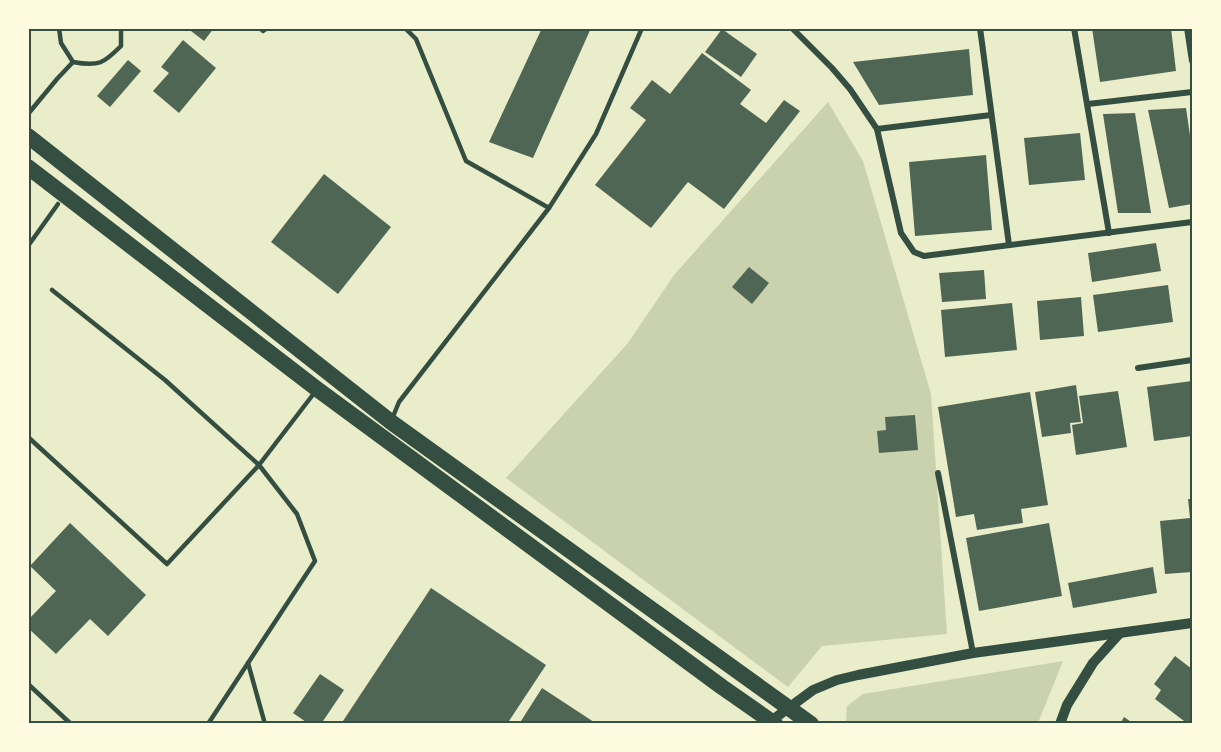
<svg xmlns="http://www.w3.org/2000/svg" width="1221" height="752" viewBox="0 0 1221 752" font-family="'IBM Plex Sans',sans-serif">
<rect width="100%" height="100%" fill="#e9edc9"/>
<g fill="#cad2ad">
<polygon points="828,102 863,161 931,394 947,634 822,646 788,687 506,478 628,343 674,275"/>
<polygon points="1063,661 1038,723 846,723 847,706 863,694"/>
</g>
<g fill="#4f6655">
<polygon points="193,28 214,28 204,41 191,31"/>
<polygon points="542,28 591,28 533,158 489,142"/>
<polygon points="1092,28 1171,28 1176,71 1100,82"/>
<polygon points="722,29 757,54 741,77 705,52"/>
<polygon points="183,40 216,68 179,113 153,91 169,73 161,67"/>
<polygon points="969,49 973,95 879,105 853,62"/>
<polygon points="702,53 751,90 740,104 766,123 784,100 800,111 724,209 688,182 651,228 595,185 646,120 630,108 652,80 670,94"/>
<polygon points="128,60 141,71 110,107 97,96"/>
<polygon points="1186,108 1192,149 1192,204 1169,208 1148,110"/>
<polygon points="1135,113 1151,213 1118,213 1103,114"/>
<polygon points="1080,133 1085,180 1029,185 1024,138"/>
<polygon points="986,155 992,230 915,236 909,162"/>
<polygon points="324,174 391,227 338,294 271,242"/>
<polygon points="1156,243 1161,271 1092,282 1088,253"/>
<polygon points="749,267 769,283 752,304 732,287"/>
<polygon points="984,270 986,299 942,302 939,273"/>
<polygon points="1168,285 1173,322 1098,332 1093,295"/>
<polygon points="1081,297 1084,336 1040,340 1037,301"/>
<polygon points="1012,303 1017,350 945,357 941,310"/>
<polygon points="1192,381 1192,436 1154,441 1147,387"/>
<polygon points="1076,385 1081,422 1070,423 1071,433 1042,437 1035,392"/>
<polygon points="1118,391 1127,447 1076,455 1072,425 1083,423 1079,396"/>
<polygon points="1030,392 1048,505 1021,509 1023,523 977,530 974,514 956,517 938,407"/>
<polygon points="915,415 918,450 879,453 877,431 886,430 885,417"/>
<polygon points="1188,499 1192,499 1192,572 1165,574 1160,521 1190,518"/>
<polygon points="70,523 146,595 108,636 90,619 56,654 28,628 28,620 56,591 30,566"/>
<polygon points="1049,523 1062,596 979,611 966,538"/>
<polygon points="1153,567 1157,593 1073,608 1068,583"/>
<polygon points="431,588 546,665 507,724 341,724"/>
<polygon points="1175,656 1192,669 1192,724 1188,724 1155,699 1161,690 1154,684"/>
<polygon points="320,674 344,690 321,724 309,724 293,713"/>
<polygon points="542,688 597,724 524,724 521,721"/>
<polygon points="1124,717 1134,724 1120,724"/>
</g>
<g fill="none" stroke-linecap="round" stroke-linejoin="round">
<g stroke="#344e41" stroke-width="4.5">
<path d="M59 28 61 43 73 62C99 67 104 63 121 46V28"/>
<polyline points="260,28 263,31 267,28"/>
<polyline points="405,28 416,39 466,161 549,208"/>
<polyline points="28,114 57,79 73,62"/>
<polyline points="28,246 58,204"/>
<polyline points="52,290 165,380 259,465 297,514 315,561 208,724"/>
<polyline points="392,419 399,402 549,208 596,134 642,28"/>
<polyline points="28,437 167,564 259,465 315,392"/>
<polyline points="248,663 265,724"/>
<polyline points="28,684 71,724"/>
</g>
<g stroke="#344e41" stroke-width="6">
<polyline points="792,28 832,68 850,89 877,129 901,233 914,252 924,256 1192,222"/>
<polyline points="980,28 1009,245"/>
<polyline points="1074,28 1109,233"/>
<polyline points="1187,28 1192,61"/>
<polyline points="1088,104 1192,92"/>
<polyline points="877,129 991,115"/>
<polyline points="1138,368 1192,360"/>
<polyline points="938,473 973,653"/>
</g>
<g stroke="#344e41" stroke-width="10">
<polyline points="771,721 813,690 837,680 858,675 973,653 1192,623"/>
<polyline points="1060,724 1067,705 1093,663 1120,633"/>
</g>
<g stroke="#344e41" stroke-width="16">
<polyline points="28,136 391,422 811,724"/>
<polyline points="28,167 317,389 722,687 775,724"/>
</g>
</g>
<rect width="1221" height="752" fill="none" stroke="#fefae0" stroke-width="60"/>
<rect x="30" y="30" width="1161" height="692" fill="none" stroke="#344e41" stroke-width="2"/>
</svg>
